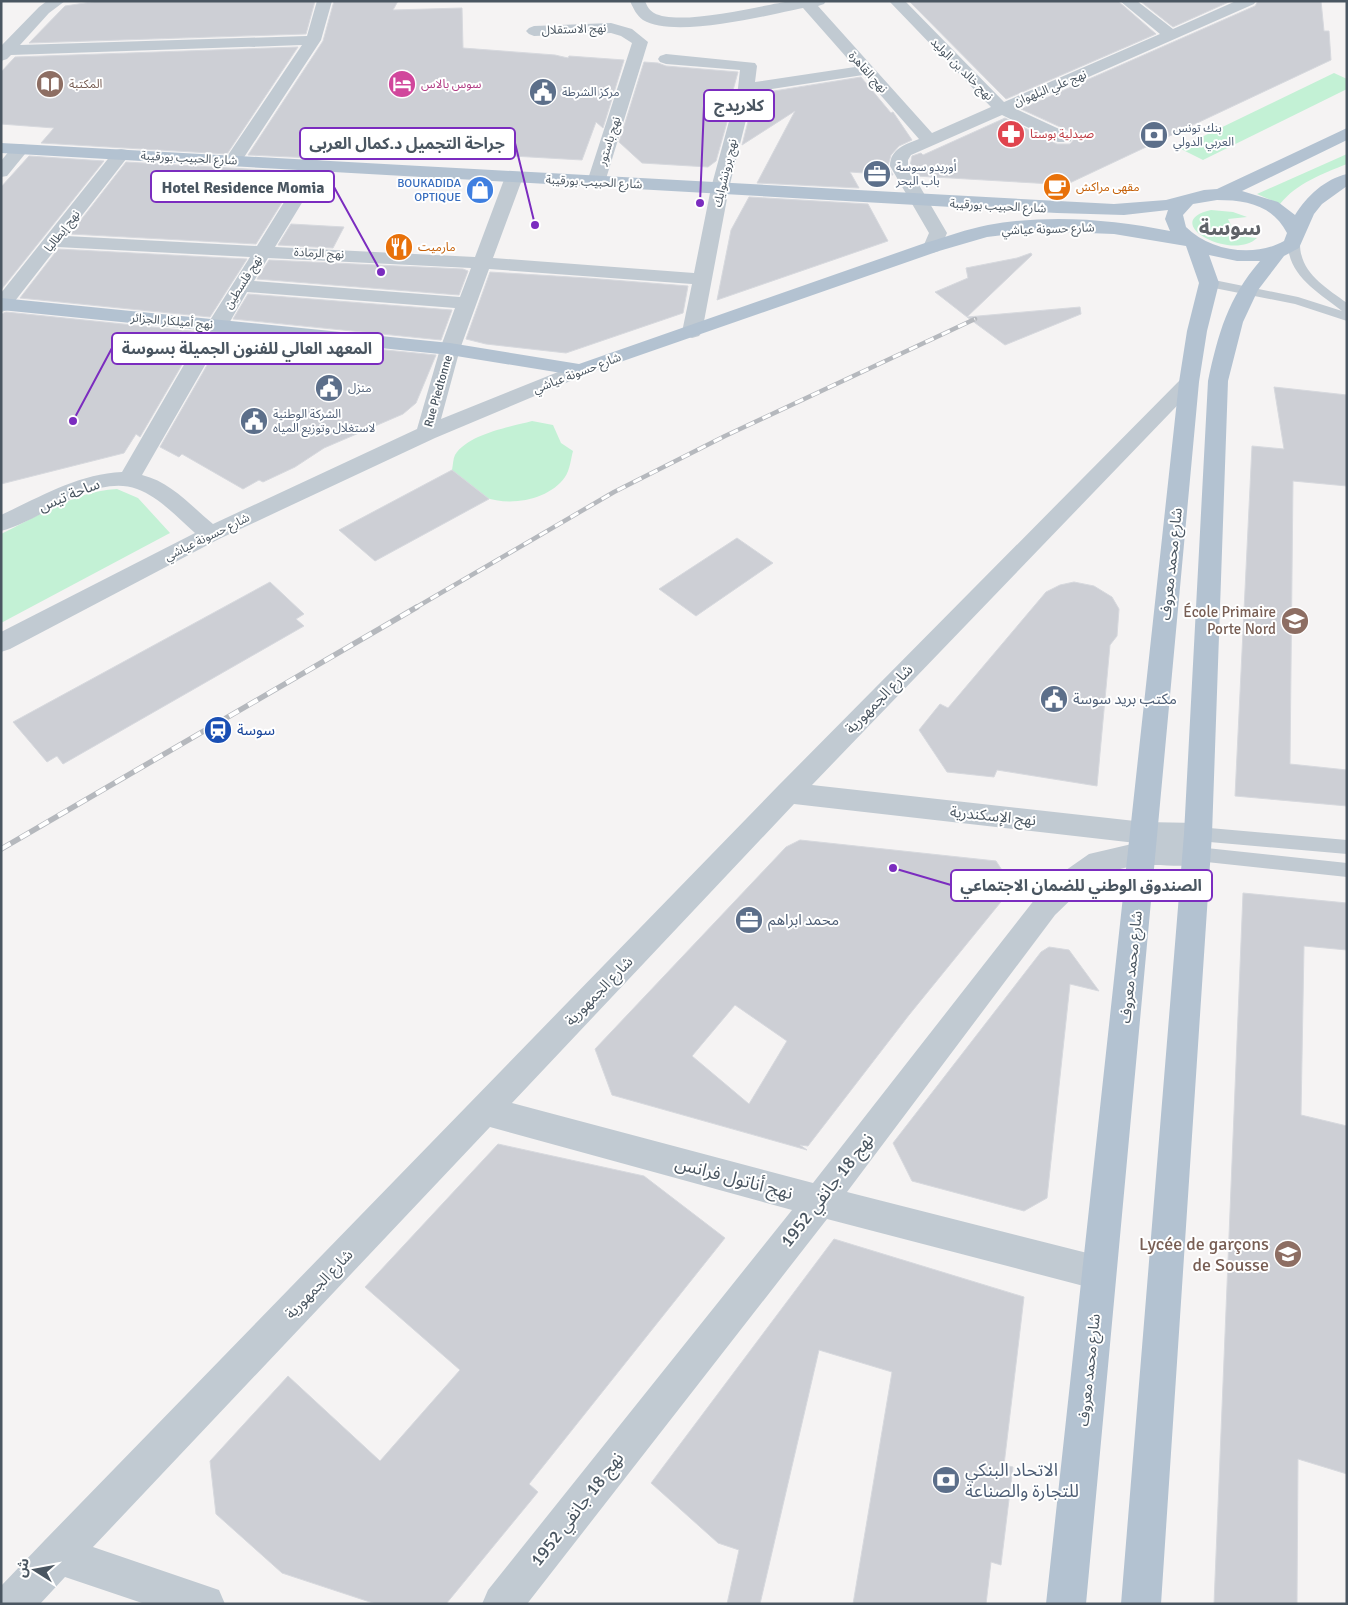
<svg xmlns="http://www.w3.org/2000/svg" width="1348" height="1605" viewBox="0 0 1348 1605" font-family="Signika,'Noto Sans Arabic',sans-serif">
<rect width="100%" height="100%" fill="#f5f3f3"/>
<g fill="#c3f1d5">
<polygon points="1334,73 1347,79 1347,89 1203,160 1179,148"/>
<path d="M1347 154V164C1322 174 1297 183 1280 204L1257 194Z"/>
<path d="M1211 210 1233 212 1247 217 1228 219 1236 236 1257 238C1232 262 1158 222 1211 210Z"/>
<path d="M532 421 553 425 561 443 573 451C571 458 570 470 565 477 549 500 510 507 484 497 471 492 461 479 452 470 453 465 453 459 455 455 468 434 510 427 532 421Z"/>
<path d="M117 489 138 498 170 533 1 623V534C38 516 76 491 117 489Z"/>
</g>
<g fill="#cdcfd5" stroke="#d7d9de" fill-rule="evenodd">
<polygon points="98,1 315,1 306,34 29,43 65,6"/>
<polygon points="334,1 398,1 393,10 462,8 463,48 555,55 568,58 569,56 624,60 603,128 596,122 582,160 321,145 313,158 248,155 323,41"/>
<polygon points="909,1 1118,1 1156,34 1006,99"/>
<polygon points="1140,1 1231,1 1173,27"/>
<polygon points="1258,1 1321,1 1324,31 1329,31 1331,60 1059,188 1052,184 916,176 910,166 912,156 921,153 923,155 1005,118 1057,144 1070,144 1075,138 1071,132 1021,109 1255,6"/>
<polygon points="298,47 227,154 41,143 54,128 1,124 1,72 15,57"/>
<polygon points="644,62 658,63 666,66 738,72 732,94 735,94 716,161 708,167 642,163 619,142"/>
<polygon points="861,77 891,113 893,112 912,140 899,146 891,155 888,166 893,175 850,172 859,188 757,183 795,111 742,145 755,94"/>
<polygon points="29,156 104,161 1,290 1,187"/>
<polygon points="126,162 301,172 256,244 70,234"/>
<polygon points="749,197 868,204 888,241 717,300 731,230"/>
<polygon points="291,224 344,227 333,248 278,245"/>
<polygon points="58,249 247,259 210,317 20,298"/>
<polygon points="1031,253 1032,255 967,317 935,292 968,278 966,268 1017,258"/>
<polygon points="269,260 463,269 468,271 459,295 257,279"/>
<polygon points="490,272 587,278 688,286 683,313 566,353 486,344 466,339"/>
<polygon points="248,294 452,310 441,340 233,319"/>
<polygon points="1080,307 1081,314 1005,345 967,317"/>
<polygon points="6,312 201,332 140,437 136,434 124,453 1,484 1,314"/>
<polygon points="225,334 436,355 416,403 403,414 324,448 295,467 263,482 259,480 243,489 182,454 179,457 160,447"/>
<polygon points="1274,387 1347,395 1347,486 1293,481 1290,764 1347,770 1347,806 1235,796 1252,446 1284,449"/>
<polygon points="452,470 489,499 375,561 339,530"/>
<polygon points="737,538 773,563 696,616 659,589"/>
<polygon points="270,582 304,614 296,619 304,626 63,764 57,756 47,762 13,722"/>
<polygon points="1074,582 1094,586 1112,597 1119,609 1117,636 1110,645 1097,786 997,770 994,777 947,772 919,730 940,704 948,708 1046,592 1060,585"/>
<path d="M800 840 996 861 1013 887 909 1015 808 1146 800 1145 807 1150 612 1095 595 1049 786 847ZM735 1005 787 1041 749 1104 692 1056Z"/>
<polygon points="1243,893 1347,903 1347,950 1304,946 1301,1115 1347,1126 1347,1474 1298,1459 1297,1604 1214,1604"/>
<polygon points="1049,947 1069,950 1099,991 1070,984 1047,1198 1024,1211 912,1181 893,1143 1041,952"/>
<polygon points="498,1144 644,1176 725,1238 529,1484 538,1492 446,1604 376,1604 282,1573 216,1514 210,1461 288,1376 380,1461 460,1370 365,1287"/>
<polygon points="834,1239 1024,1297 1004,1465 1013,1467 1001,1565 991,1562 986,1604 853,1604 892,1372 819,1350 760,1604 727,1604 739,1550 718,1543 651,1483"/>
</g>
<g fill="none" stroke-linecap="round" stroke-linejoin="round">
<g fill="#c1cad2" fill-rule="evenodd">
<path d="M1294 238 1300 242C1299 272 1325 287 1347 303V321L1295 304 1209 287 1203 283 1209 279 1298 297 1342 311C1319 293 1287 275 1288 242Z"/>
<polygon points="1198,827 1347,840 1347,854 1198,841 1192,839 1189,834 1192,829"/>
<polygon points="1197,847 1347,863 1347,877 1197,861 1191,859 1188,854 1191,849"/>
</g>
<g fill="#c1cad2" fill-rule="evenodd">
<polygon points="47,1 65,1 49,13 20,45 307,36 317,1 332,1 321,40 239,165 233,166 227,165 224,161 302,45 11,55 7,59 1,61 1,46 39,7"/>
<path d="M630 1H645C647 6 649 10 654 13 679 27 762 5 791 1 803 0 815 1 826 1L824 4 818 6 932 133 991 107 889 1H905L1004 102 1160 34 1120 1H1137L1173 29 1236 1H1256L1254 4 1016 109 1070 134 1073 138 1070 142H1058L1002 115 911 155 908 160V166L947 233 939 251 932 253 925 251 923 247 929 233 890 166C890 149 906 144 919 139L863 75 753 92 729 188 702 332 699 336 692 338 685 336 682 332 692 284 489 269 460 349 441 419 573 366 580 364 587 366 590 370 587 374 435 438 219 539 10 649 1 652V632L195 533C178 518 159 497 137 489 94 473 41 521 1 531V515C40 497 78 474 122 472L207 325 250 257 57 247 8 310 1 312V293L115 150 121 149 127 150 130 154 66 236 257 246 307 165 310 161 316 160 322 161 325 165 275 247 475 257 505 177 508 173 514 172 520 173 523 177 493 258 694 273 711 188 738 88 740 70 666 64 660 62 658 59 660 56 666 54 755 63 757 66 755 82 855 67 803 8C768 15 674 39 643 20 637 16 633 8 630 1ZM268 258 471 268 460 297 254 281ZM247 292 455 308 440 349 417 429 213 524C191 506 171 482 142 475Z"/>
<polygon points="611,23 632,29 648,42 605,182 602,186 596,187 590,186 587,182 632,43 621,36 611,33 534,36 529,34 526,31 529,28 534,26"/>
<polygon points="20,144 26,145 29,149 7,176 1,177 1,161 14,145"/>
<path d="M1189 376 1196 378 1199 382 1196 386 812 785 1144 822 1198 823 1208 826 1212 834 1208 842 1201 844 1207 846 1211 854 1207 862C1190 868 1171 865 1154 865 1107 864 1086 885 1055 915L847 1192 1099 1256 1111 1261 1116 1273 1111 1285 1099 1290 827 1219 527 1604H482L488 1590 792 1210 490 1127 93 1547 219 1590 225 1604H145L65 1577 40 1604H1V1586L44 1541 778 786 1182 378ZM794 804 1136 843 1089 854 1059 875 1035 899 813 1183 512 1103Z"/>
</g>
<path fill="#b3c2d1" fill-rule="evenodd" d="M1347 128V140L1242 191 1278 202 1295 215C1307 196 1325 179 1347 174V186L1322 204 1314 214 1299 248 1284 256 1258 290 1243 322 1228 381 1212 834 1161 1604H1121L1184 834 1208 381C1218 334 1228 298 1260 261H1237L1209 255 1219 283 1207 331 1199 382 1086 1604H1046L1179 382 1187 331 1199 283 1186 246 1114 234 1036 231 987 237 939 251 580 376 450 355 1 310V298L450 343 579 364 925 243C946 237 967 229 988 225 1048 214 1111 219 1170 231L1165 219 1168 210 1124 215 1057 213 1 153V143L1114 204 1166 200 1204 190 1217 189ZM1217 200C1247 200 1272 205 1287 233L1284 241C1254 258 1210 251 1186 227L1183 215 1193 204Z"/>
<defs>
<polyline id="rail-far1" points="415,608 614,492 725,436 975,319"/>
<polyline id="rail" points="1,849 417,607"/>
</defs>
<use href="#rail-far1" stroke="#b5b8bd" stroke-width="4.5"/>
<use href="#rail" stroke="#b5b8bd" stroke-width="5.5"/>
<use href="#rail-far1" stroke="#fff" stroke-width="3" stroke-dasharray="9" stroke-linecap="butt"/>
<use href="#rail" stroke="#fff" stroke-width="4" stroke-dasharray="11" stroke-linecap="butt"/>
</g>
<defs>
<symbol id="library-disc" viewBox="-11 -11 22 22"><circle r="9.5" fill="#8d6e63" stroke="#fff"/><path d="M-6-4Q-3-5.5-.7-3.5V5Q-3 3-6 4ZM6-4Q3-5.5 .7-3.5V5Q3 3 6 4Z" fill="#fff"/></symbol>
<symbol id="hotel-disc" viewBox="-11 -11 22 22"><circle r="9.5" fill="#d1479c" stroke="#fff"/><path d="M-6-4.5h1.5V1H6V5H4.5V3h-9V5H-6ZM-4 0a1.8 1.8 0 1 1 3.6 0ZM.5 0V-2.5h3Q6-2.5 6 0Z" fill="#fff"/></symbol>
<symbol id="civic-disc" viewBox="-11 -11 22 22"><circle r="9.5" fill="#5c6f8a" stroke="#fff"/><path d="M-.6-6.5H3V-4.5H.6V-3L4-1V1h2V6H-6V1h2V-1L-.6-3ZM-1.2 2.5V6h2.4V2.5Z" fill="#fff"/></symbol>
<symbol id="pharmacy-disc" viewBox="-11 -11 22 22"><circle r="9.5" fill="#e0444e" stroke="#fff"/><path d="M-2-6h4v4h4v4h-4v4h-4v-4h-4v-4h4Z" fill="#fff"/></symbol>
<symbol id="bank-disc" viewBox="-11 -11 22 22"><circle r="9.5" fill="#5c6f8a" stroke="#fff"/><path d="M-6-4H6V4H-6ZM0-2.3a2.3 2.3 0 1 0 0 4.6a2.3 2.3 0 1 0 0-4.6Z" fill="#fff"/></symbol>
<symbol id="office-disc" viewBox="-11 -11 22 22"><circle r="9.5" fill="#5c6f8a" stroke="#fff"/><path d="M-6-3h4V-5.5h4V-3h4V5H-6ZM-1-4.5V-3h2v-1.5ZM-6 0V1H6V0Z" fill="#fff"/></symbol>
<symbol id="cafe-disc" viewBox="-11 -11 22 22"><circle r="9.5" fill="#e8710a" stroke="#fff"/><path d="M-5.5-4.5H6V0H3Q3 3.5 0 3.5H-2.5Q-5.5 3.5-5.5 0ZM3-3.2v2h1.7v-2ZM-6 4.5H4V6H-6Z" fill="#fff"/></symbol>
<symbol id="shop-disc" viewBox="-11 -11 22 22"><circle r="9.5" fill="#3f7fe0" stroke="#fff"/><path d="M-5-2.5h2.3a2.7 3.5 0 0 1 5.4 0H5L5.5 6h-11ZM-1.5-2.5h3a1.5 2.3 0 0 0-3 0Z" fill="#fff"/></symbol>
<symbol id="restaurant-disc" viewBox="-11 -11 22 22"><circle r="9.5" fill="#e8710a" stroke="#fff"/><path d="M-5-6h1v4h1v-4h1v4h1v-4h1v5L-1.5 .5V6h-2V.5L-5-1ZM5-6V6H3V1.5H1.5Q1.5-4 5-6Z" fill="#fff"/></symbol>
<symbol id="school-disc" viewBox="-11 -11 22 22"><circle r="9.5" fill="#8d6e63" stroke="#fff"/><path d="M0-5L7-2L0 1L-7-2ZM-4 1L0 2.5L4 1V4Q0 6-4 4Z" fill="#fff"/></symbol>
<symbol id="station-disc" viewBox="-11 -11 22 22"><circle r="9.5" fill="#1a4fb4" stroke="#fff"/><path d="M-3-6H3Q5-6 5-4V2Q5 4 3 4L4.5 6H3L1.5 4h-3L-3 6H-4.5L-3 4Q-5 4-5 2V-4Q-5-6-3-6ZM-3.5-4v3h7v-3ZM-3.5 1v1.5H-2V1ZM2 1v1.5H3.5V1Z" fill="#fff"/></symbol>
</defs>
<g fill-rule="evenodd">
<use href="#library-disc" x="34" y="68" width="32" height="32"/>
<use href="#hotel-disc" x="386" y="68" width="32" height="32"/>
<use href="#civic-disc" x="527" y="76" width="32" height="32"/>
<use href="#pharmacy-disc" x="995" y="118" width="32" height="32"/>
<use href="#bank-disc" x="1138" y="119" width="32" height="32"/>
<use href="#office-disc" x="861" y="158" width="32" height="32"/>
<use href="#cafe-disc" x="1041" y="171" width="32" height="32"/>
<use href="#shop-disc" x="464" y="174" width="32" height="32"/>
<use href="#restaurant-disc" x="383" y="231" width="32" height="32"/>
<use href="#civic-disc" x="313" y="372" width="32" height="32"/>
<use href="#civic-disc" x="238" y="405" width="32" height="32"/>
<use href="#school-disc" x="1279" y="605" width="32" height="32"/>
<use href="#civic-disc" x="1038" y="683" width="32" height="32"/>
<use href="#station-disc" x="202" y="714" width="32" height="32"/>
<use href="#office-disc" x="733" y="904" width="32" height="32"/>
<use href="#school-disc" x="1272" y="1238" width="32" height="32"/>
<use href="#bank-disc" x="930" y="1464" width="32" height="32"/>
</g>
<g text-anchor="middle" stroke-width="4" stroke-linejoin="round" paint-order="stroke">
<g font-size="12" fill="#4a5661" stroke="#fff">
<text transform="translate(574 29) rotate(-2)" y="4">نهج الاستقلال</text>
<text transform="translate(962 69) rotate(45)" y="4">نهج خالد بن الوليد</text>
<text transform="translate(868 72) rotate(48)" y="4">نهج القاهرة</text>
<text transform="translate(1050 88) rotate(-22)" y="4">نهج علي البلهوان</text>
<text transform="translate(609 141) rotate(-72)" y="4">نهج باستور</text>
<text transform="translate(189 158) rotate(3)" y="4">شارع الحبيب بورقيبة</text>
<text transform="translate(725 173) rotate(-77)" y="4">نهج برونشوايك</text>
<text transform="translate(594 182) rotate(3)" y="4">شارع الحبيب بورقيبة</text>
<text transform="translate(998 206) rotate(3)" y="4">شارع الحبيب بورقيبة</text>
<text transform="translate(1048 229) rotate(-2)" y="4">شارع حسونة عياشي</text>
<text transform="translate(62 231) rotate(-52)" y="4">نهج إيطاليا</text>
<text transform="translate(319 253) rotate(3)" y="4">نهج الرمادة</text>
<text transform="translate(243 282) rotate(-58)" y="4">نهج فلسطين</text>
<text transform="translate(172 321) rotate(5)" y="4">نهج أميلكار الجزائر</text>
<text transform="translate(577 373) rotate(-21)" y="4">شارع حسونة عياشي</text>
<text transform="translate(438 391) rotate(-74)" y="4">Rue Piedtonne</text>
<text transform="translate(207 537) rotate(-26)" y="4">شارع حسونة عياشي</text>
</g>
<g font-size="12" fill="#785e54" stroke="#fff" text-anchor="start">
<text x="69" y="88">المكتبة</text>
</g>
<g font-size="12" fill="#b23c85" stroke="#fff" text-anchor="start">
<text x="421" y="88">سوس بالاس</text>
</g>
<g font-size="12" fill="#4e5e75" stroke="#fff" text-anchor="start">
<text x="562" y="96">مركز الشرطة</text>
<text x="1173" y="132">بنك تونس<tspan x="1173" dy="14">العربي الدولي</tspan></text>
<text x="896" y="171">أوريدو سوسة<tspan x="896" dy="14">باب البحر</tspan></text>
<text x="348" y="392">منزل</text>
<text x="273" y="418">الشركة الوطنية<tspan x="273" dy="14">لاستغلال وتوزيع المياه</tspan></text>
</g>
<g font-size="12" fill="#be3a42" stroke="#fff" text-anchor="start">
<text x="1030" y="138">صيدلية بوستا</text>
</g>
<g font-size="12" fill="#366cbe" stroke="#fff" text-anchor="end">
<text x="461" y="187">BOUKADIDA<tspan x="461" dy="14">OPTIQUE</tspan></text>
</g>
<g font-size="12" fill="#c56008" stroke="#fff" text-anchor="start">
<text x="1076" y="191">مقهى مراكش</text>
<text x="418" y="251">مارميت</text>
</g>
<g font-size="15" fill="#4a5661" stroke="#fff">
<text transform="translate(69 495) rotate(-22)" y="5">ساحة تيس</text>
<text transform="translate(1171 564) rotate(-84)" y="5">شارع محمد معروف</text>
<text transform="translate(879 699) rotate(-46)" y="5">شارع الجمهورية</text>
<text transform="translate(993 816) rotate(6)" y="5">نهج الإسكندرية</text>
<text transform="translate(1131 967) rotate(-84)" y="5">شارع محمد معروف</text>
<text transform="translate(599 991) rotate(-46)" y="5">شارع الجمهورية</text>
<text transform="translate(319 1284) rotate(-46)" y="5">شارع الجمهورية</text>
<text transform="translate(1089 1370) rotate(-84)" y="5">شارع محمد معروف</text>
</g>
<g font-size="15" fill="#785e54" stroke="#fff" text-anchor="end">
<text x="1276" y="617">École Primaire<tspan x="1276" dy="17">Porte Nord</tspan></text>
</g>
<g font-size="15" fill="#4e5e75" stroke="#fff" text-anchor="start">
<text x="1073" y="704">مكتب بريد سوسة</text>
<text x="768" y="925">محمد ابراهم</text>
</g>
<g font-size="15" fill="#164399" stroke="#fff" text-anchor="start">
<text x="237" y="735">سوسة</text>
</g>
<g font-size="18" fill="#4a5661" stroke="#fff">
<text transform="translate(734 1178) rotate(15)" y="6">نهج أناتول فرانس</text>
<text transform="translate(827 1190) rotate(-52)" y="6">نهج 18 جانفي 1952</text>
<text transform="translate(577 1509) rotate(-52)" y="6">نهج 18 جانفي 1952</text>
</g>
<g font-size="18" fill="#785e54" stroke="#fff" text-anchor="end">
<text x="1269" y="1250">Lycée de garçons<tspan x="1269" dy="21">de Sousse</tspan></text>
</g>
<g font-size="18" fill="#4e5e75" stroke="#fff" text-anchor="start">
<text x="965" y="1476">الاتحاد البنكي<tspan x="965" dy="21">للتجارة والصناعة</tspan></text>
</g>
<g font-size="21" font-weight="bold" fill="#5f6368" stroke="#fff">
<text x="1230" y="235">سوسة</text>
</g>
</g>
<path fill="none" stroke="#7b2cbf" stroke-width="2" d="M700 203L704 106M535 225L515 143M381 272L334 187M73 421L112 348M893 868L951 885"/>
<g fill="#7b2cbf" stroke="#fff" stroke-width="2">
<circle cx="700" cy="203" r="5"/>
<circle cx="535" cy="225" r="5"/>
<circle cx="381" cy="272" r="5"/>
<circle cx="73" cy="421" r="5"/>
<circle cx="893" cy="868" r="5"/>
</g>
<g fill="#fff" stroke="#7b2cbf" stroke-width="2">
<rect x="704" y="90" width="70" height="31" rx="5"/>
<rect x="300" y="128" width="215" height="31" rx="5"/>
<rect x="151" y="171" width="183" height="31" rx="5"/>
<rect x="112" y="333" width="271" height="31" rx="5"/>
<rect x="951" y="870" width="261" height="31" rx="5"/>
</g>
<g font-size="16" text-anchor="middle" font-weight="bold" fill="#4a5661">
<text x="739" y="111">كلاريدج</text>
<text x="407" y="149">جراحة التجميل د.كمال العربى</text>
<text x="243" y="193">Hotel Residence Momia</text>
<text x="247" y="354">المعهد العالي للفنون الجميلة بسوسة</text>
<text x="1081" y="891">الصندوق الوطني للضمان الاجتماعي</text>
</g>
<rect width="1348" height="1605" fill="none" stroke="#4a5661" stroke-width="5"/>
<g transform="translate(35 1570) rotate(281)" stroke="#ffffff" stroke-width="4" paint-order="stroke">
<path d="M0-4L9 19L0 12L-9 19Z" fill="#4a5661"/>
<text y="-8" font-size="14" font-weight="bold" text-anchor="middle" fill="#4a5661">ش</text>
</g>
</svg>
